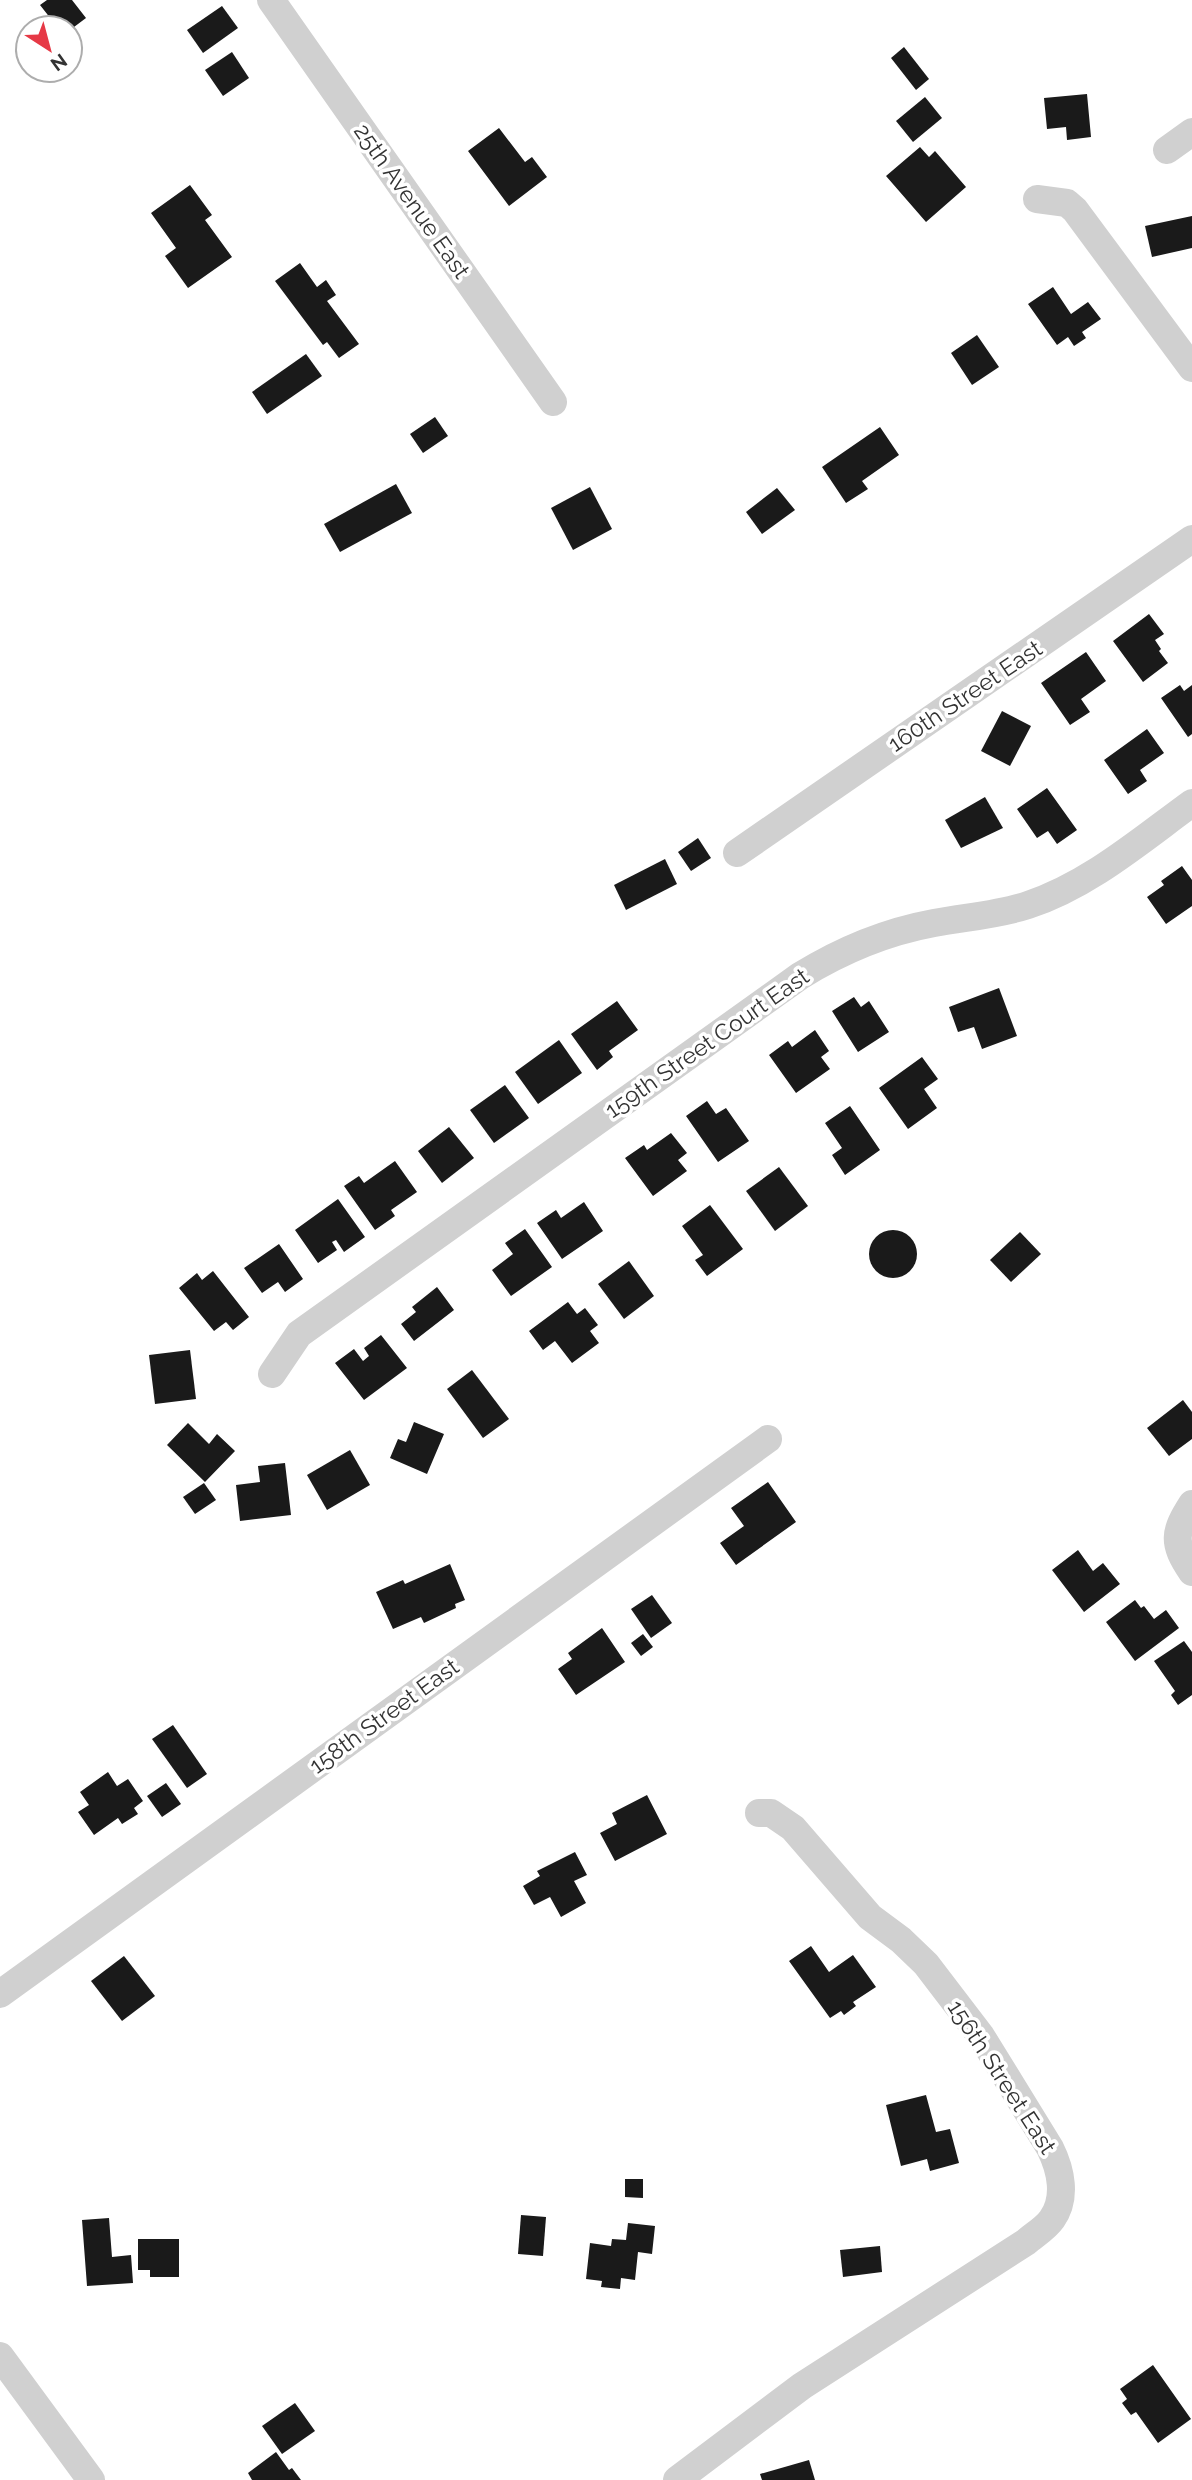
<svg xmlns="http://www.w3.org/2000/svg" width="1192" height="2480" viewBox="0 0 1192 2480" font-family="Raleway,sans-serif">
<rect width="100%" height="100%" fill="#fff"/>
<g fill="#1a1a1a">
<polygon points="47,0 72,0 86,18 70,30 70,28 58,28 40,5"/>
<polygon points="222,6 238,28 203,53 187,30"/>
<polygon points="904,47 929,79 916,90 891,58"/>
<polygon points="232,52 249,78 223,96 205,70"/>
<polygon points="1087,94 1091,137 1067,140 1066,127 1047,129 1044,98"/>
<polygon points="925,97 942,118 913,142 896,121"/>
<polygon points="499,128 525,162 532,157 547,177 509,206 468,151"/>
<polygon points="920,147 929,157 935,151 966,187 926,222 886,176"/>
<polygon points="190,185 212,215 205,220 232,257 188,288 165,256 176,248 151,213"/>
<polygon points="1192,216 1192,248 1152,257 1145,226"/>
<polygon points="300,263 317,287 326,280 336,295 327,301 359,344 339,358 327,342 323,345 275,281"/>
<polygon points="1053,287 1071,314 1088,302 1101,319 1082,332 1086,338 1074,346 1068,337 1057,345 1028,304"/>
<polygon points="977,335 999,367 972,385 951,353"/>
<polygon points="306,354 322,376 267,414 252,392"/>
<polygon points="435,417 448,436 423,453 410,434"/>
<polygon points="880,427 899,455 862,481 868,489 846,503 822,467"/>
<polygon points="396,484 412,513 340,552 324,524"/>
<polygon points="590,487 612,529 573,550 551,508"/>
<polygon points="777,488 795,510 762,534 746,512"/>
<polygon points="1149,614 1164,634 1155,640 1161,649 1159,651 1168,663 1143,682 1113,641"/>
<polygon points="1086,652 1106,681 1081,699 1090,712 1070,725 1041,683"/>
<polygon points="1180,685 1184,691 1192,685 1192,734 1188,737 1161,698"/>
<polygon points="1002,711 1031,726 1010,766 981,751"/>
<polygon points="1147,729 1164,753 1140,770 1147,781 1128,794 1104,760"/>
<polygon points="1047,788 1077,830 1057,844 1048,831 1037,838 1017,809"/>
<polygon points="985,797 1003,828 961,848 945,820"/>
<polygon points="698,838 711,858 691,871 678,852"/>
<polygon points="665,859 677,884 626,910 614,885"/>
<polygon points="1182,866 1192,880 1192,906 1166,924 1147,897 1164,885 1161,881"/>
<polygon points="999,988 1017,1036 982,1049 974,1027 958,1032 949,1007"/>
<polygon points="854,997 861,1007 869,1001 889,1032 858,1052 832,1011"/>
<polygon points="617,1001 638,1030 609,1051 613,1057 597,1070 571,1034"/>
<polygon points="815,1030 829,1051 821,1057 830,1069 796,1093 769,1055 788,1041 792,1047"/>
<polygon points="559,1040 582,1073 538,1104 515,1072"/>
<polygon points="922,1057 938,1079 924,1089 937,1108 908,1129 879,1088"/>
<polygon points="505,1085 529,1118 494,1143 470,1110"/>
<polygon points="707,1101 716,1114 726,1108 749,1141 718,1162 686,1116"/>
<polygon points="850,1106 880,1150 845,1175 832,1155 842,1148 825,1123"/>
<polygon points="449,1127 474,1158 442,1183 418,1151"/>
<polygon points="671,1133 687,1153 678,1160 687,1171 653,1196 625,1158 644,1145 647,1150"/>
<polygon points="395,1161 417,1192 391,1210 395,1216 375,1230 344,1186 359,1176 364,1183"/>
<polygon points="779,1167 808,1206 775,1231 746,1191"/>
<polygon points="338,1199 365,1237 344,1252 336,1240 332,1242 337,1250 318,1263 295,1230"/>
<polygon points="584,1202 603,1231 562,1259 537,1223 556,1210 561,1218"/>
<polygon points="710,1205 743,1249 707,1276 695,1260 703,1255 682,1226"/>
<polygon points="525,1229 552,1267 511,1296 492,1270 513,1254 505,1243"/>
<circle cx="893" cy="1254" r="24"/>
<polygon points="1020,1232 1041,1254 1011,1282 990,1260"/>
<polygon points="279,1244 303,1279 285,1292 278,1282 262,1293 244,1268"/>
<polygon points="629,1261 654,1296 624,1319 598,1284"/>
<polygon points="213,1271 249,1317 233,1330 226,1322 214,1331 179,1288 197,1273 202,1280"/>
<polygon points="437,1287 454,1310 414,1341 401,1324 416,1312 412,1307"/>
<polygon points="568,1302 577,1314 585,1308 598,1325 590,1331 599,1343 572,1363 555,1341 543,1350 529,1331"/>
<polygon points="381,1335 407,1368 364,1400 335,1363 354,1349 363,1361 369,1356 364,1348"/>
<polygon points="190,1350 196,1399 155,1404 149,1355"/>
<polygon points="472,1370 509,1419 483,1438 447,1389"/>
<polygon points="1183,1400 1192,1412 1192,1439 1169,1456 1147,1428"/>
<polygon points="414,1422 444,1434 427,1474 390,1458 398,1439 406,1442"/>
<polygon points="188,1423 209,1444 217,1434 235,1451 205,1482 167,1445"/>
<polygon points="350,1450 370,1485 327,1510 307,1475"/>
<polygon points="285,1463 291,1515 240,1521 236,1485 260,1482 258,1466"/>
<polygon points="768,1482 796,1522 736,1565 720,1543 744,1526 731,1508"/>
<polygon points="204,1483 216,1500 195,1514 183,1497"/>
<polygon points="1078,1550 1093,1571 1103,1563 1120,1584 1084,1612 1052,1570"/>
<polygon points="450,1564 465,1600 455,1604 456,1608 424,1623 421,1617 393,1629 376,1592 403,1580 405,1584"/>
<polygon points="652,1595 672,1623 651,1638 631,1609"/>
<polygon points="1135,1600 1141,1608 1144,1606 1154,1619 1166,1610 1179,1628 1135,1661 1106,1622"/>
<polygon points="602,1628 625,1662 576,1695 558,1669 572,1659 568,1653"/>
<polygon points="643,1634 653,1647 641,1656 631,1643"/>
<polygon points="1184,1641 1192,1652 1192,1695 1178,1705 1171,1695 1175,1691 1154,1661"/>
<polygon points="173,1725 207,1774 187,1788 152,1739"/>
<polygon points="108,1772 117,1786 128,1779 143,1801 134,1808 138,1814 122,1824 118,1818 94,1835 78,1812 89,1805 80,1792"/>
<polygon points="166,1783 181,1804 162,1817 147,1796"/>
<polygon points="647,1795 667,1834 615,1861 600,1833 617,1824 612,1813"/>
<polygon points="575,1852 587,1875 574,1881 586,1903 561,1917 550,1897 534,1905 523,1886 540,1876 537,1871"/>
<polygon points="811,1946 829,1972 853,1955 876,1987 853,2002 856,2006 844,2015 841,2011 830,2018 789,1961"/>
<polygon points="124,1956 155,1996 122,2021 91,1981"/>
<polygon points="926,2095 936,2132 950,2129 959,2163 930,2171 927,2159 901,2166 886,2105"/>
<polygon points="625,2179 643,2179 643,2198 625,2197"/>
<polygon points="521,2215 546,2217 543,2256 518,2254"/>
<polygon points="109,2218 112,2257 131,2255 133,2283 87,2286 82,2220"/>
<polygon points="628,2223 655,2226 652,2254 638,2252 635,2280 621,2278 620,2289 601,2287 602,2281 586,2279 590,2243 611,2246 612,2239 626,2240"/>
<polygon points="138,2239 179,2239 179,2277 150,2277 150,2270 138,2270"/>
<polygon points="880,2246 882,2272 843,2277 840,2250"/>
<polygon points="1153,2365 1191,2419 1158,2443 1136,2412 1131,2415 1122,2403 1127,2399 1120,2389"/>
<polygon points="295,2403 315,2431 282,2454 262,2426"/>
<polygon points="276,2452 289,2470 292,2468 301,2480 252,2480 248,2473"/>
<polygon points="809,2460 815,2480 762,2480 760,2474"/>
</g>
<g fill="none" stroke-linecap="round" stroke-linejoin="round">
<g stroke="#d0d0d0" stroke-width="28">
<polyline points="271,0 553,402"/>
<polyline points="1167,150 1192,132"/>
<polyline points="1037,199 1067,203 1075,210 1192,368"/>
<polyline points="737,853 1192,539"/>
<path d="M272 1374 299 1334 800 976C842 950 885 932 934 923 965 917 998 915 1028 905 1089 885 1141 840 1192 803"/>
<path d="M1192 1504C1174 1532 1172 1543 1192 1572"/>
<polyline points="0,1994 768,1439"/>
<polyline points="0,2356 91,2480"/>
<path d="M677 2480 802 2386 1026 2242C1034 2235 1046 2228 1052 2219 1067 2198 1061 2170 1050 2148L981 2036 926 1964 901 1940 870 1917 793 1828 771 1813H759"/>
</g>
</g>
<g text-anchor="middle" stroke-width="7" stroke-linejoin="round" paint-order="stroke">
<g font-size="23" fill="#333" stroke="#fff">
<text transform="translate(412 201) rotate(55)" y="8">25th Avenue East</text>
<text transform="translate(965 696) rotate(-34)" y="8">160th Street East</text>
<text transform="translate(707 1043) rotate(-35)" y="8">159th Street Court East</text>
<text transform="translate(384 1716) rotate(-36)" y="8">158th Street East</text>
<text transform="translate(1002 2077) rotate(57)" y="8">156th Street East</text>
</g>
</g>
<g transform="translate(49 49) rotate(144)"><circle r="33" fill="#ffffff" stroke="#adadad" stroke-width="2"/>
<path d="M0-5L12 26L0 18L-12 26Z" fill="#e63946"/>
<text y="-10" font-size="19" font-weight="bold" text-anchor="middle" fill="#333333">N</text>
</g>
</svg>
